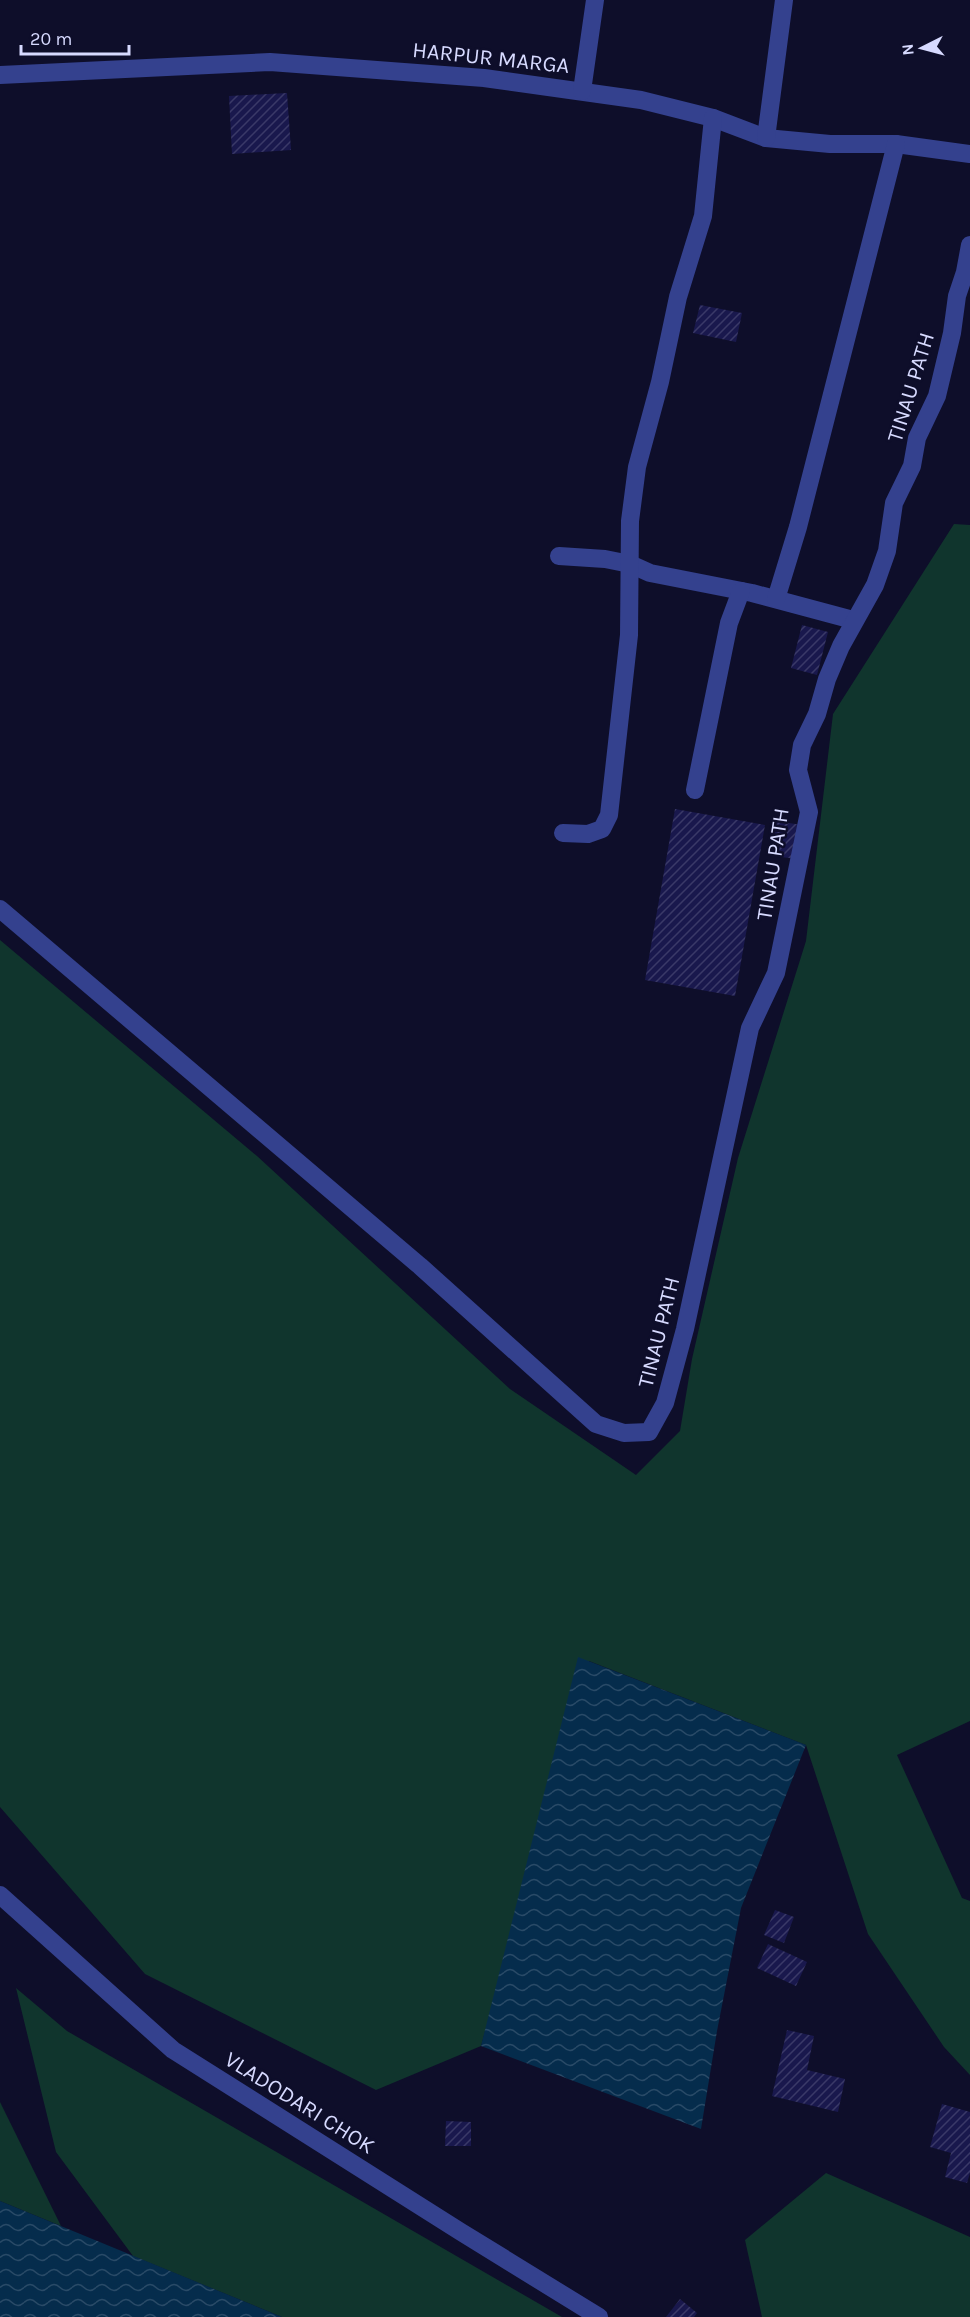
<svg xmlns="http://www.w3.org/2000/svg" width="970" height="2317" viewBox="0 0 970 2317" font-family="Karla,sans-serif">
<defs>
<pattern id="water-waves" width="16" height="10" patternUnits="userSpaceOnUse" patternTransform="scale(1.5)"><rect width="16" height="10" fill="#052c4c"/><path d="M0 5q4-4 8 0t8 0" fill="none" stroke="#294a67"/></pattern>
<pattern id="building-hatch" width="6" height="6" patternUnits="userSpaceOnUse" patternTransform="scale(1.5)"><rect width="6" height="6" fill="#19184d"/><path d="M-1 1l2-2M0 6l6-6M5 7l2-2" fill="none" stroke="#3a3968"/></pattern>
</defs>
<rect width="100%" height="100%" fill="#0e0e2a"/>
<g fill="#10352d">
<polygon points="954,524 970,525 970,1721 897,1755 962,1898 970,1901 970,2075 944,2047 868,1934 806,1745 589,1661 481,2046 376,2090 145,1974 0,1807 0,940 257,1156 510,1389 636,1475 680,1431 692,1359 738,1158 806,941 833,714"/>
<polygon points="16,1988 67,2031 562,2317 282,2317 133,2256 56,2152"/>
<polygon points="0,2102 61,2226 0,2201"/>
<polygon points="826,2173 970,2237 970,2317 762,2317 745,2240"/>
</g>
<g fill="url(#water-waves)">
<polygon points="578,1657 806,1745 741,1908 717,2031 701,2129 481,2046"/>
<polygon points="0,2201 282,2317 0,2317"/>
</g>
<g fill="url(#building-hatch)">
<polygon points="287,93 291,150 232,154 229,96"/>
<polygon points="700,305 742,313 736,342 693,333"/>
<polygon points="802,625 828,632 817,675 791,668"/>
<polygon points="675,809 765,825 735,996 645,980"/>
<polygon points="776,821 802,825 798,859 772,856"/>
<polygon points="775,1910 794,1917 784,1943 764,1935"/>
<polygon points="768,1944 807,1962 796,1986 757,1968"/>
<polygon points="787,2030 814,2036 807,2070 845,2079 838,2112 772,2096"/>
<polygon points="942,2104 970,2112 970,2173 967,2183 945,2177 951,2153 930,2147"/>
<polygon points="446,2121 471,2122 471,2146 445,2146"/>
<polygon points="680,2299 697,2313 694,2317 666,2317"/>
</g>
<g fill="none" stroke-linecap="round" stroke-linejoin="round">
<g stroke="#34418e" stroke-width="18">
<polyline points="0,75 270,62 484,78 641,100 713,118 766,138 830,144 896,144 970,154"/>
<polyline points="582,91 595,0"/>
<polyline points="766,138 784,0"/>
<polyline points="559,556 605,559 630,564 650,573 752,593 853,620"/>
<polyline points="776,599 798,527 896,144"/>
<polyline points="695,790 729,623 741,591"/>
<polyline points="563,833 588,834 602,829 609,815 629,635 630,521 637,467 660,382 678,297 703,216 713,118"/>
<polyline points="0,909 420,1266 596,1424 624,1433 649,1432 665,1403 685,1329 750,1028 776,973 809,812 798,770 802,745 817,714 827,679 841,646 875,585 887,551 894,503 912,466 917,438 937,396 952,333 957,296 965,272 970,245"/>
<polyline points="0,1895 173,2050 461,2232 599,2317"/>
</g>
</g>
<g text-anchor="middle" stroke-width="5" stroke-linejoin="round" paint-order="stroke">
<g font-size="22" fill="#d7daff" stroke="#0e0e2a">
<text transform="translate(491 57) rotate(6)" y="8">HARPUR MARGA</text>
<text transform="translate(910 387) rotate(-73)" y="8">TINAU PATH</text>
<text transform="translate(772 864) rotate(-81)" y="8">TINAU PATH</text>
<text transform="translate(658 1332) rotate(-76)" y="8">TINAU PATH</text>
<text transform="translate(300 2102) rotate(32)" y="8">VLADODARI CHOK</text>
</g>
</g>
<g transform="translate(922 48) rotate(264)" stroke="#0e0e2a" stroke-width="4.5" paint-order="stroke">
<path d="M0-4.5L10 22L0 15L-10 22Z" fill="#d7daff"/>
<text y="-9" font-size="16" font-weight="bold" text-anchor="middle" fill="#d7daff">N</text>
</g>
<path d="M21 45v9h108v-9" fill="none" stroke="#d7daff" stroke-width="3"/>
<text x="30" y="45" font-size="18" fill="#d7daff" stroke="#0e0e2a" stroke-width="4.5" paint-order="stroke">20 m</text>
</svg>
